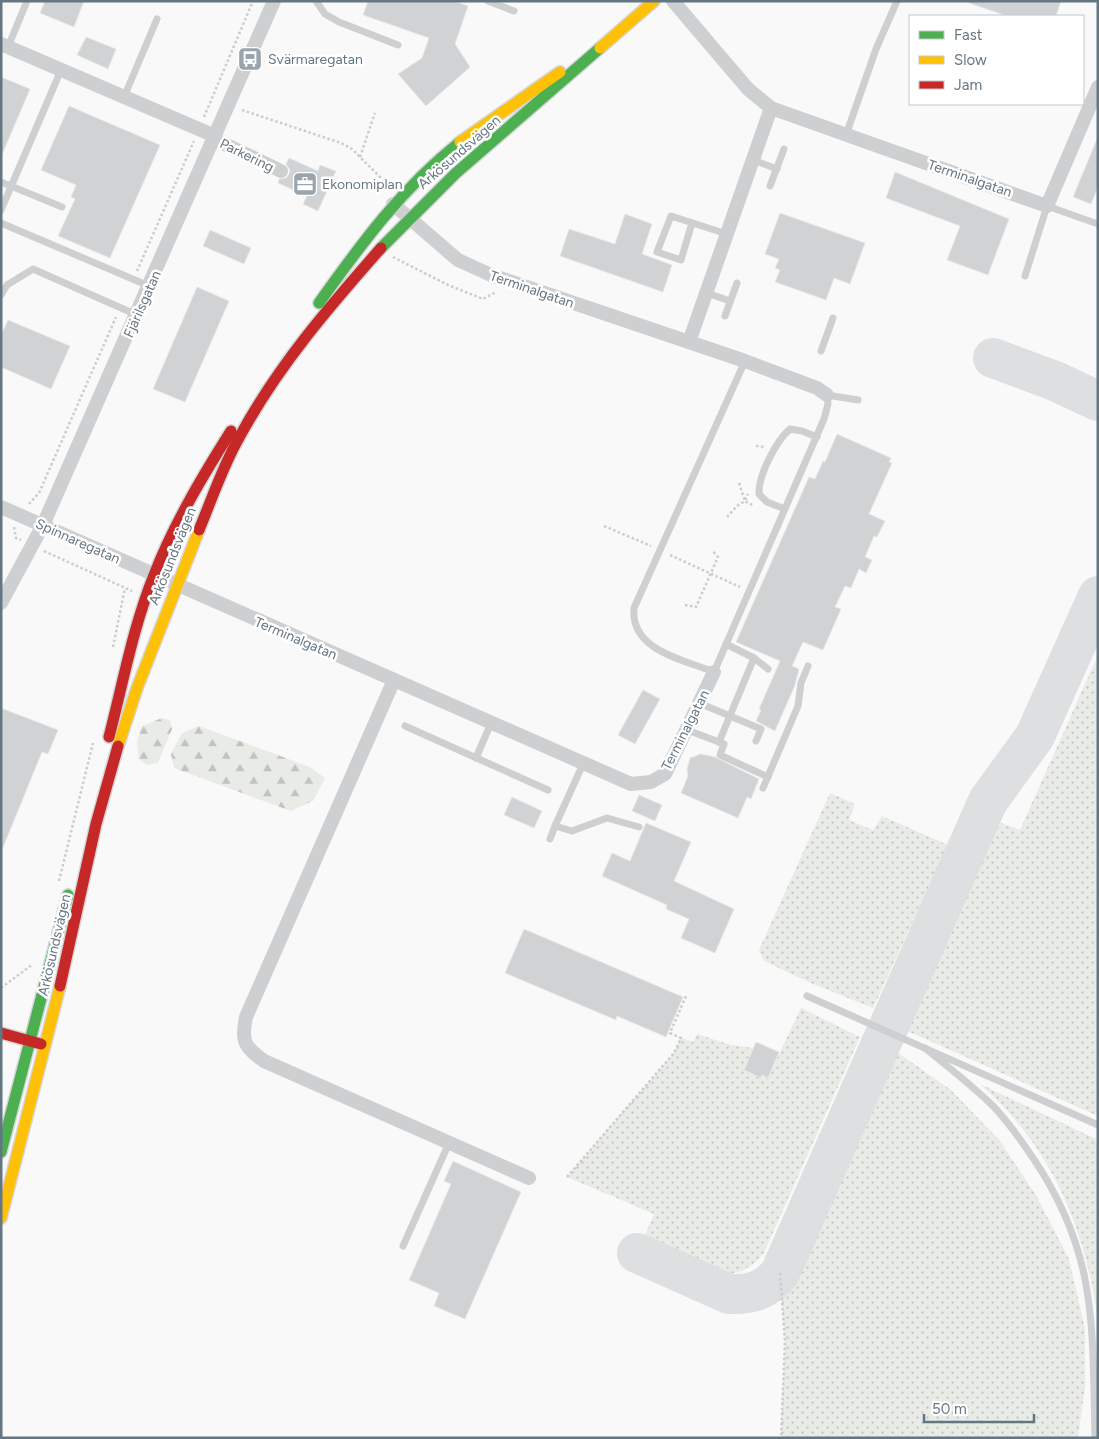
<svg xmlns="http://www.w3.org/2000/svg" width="1099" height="1439" viewBox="0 0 1099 1439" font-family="Figtree,sans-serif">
<defs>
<pattern id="grass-dots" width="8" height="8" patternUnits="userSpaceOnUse" patternTransform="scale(1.25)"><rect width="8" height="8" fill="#e8ebe6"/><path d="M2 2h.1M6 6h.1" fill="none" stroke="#c0c3c0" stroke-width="1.8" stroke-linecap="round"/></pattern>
<pattern id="forest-firs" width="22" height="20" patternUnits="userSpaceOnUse" patternTransform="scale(1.25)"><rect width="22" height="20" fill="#e8ebe6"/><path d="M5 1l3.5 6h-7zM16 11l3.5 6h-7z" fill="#c0c3c0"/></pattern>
</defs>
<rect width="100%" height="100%" fill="#f9f9f9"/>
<g fill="url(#grass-dots)">
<polygon points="1098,655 1098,1116 903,1029 996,824 999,822 1020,830"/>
<polygon points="830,793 855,804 849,820 873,830 882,816 948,845 873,1008 813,984 764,961 759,950"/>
<path d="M801 1008 860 1037 764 1253C730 1297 680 1262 641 1244L654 1214 567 1177 674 1053 681 1038 693 1042 697 1034 731 1045 753 1048 744 1070 761 1078 762 1075 768 1077Z"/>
<polygon points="894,1050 951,1090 1000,1141 1037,1197 1069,1259 1085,1329 1085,1387 1078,1438 781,1438 785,1341 780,1273 790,1276"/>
<path d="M980 1084 1098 1140V1320C1085 1228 1052 1147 980 1084Z"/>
</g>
<g fill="url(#forest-firs)">
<polygon points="162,718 170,720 172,729 158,763 147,765 139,759 137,742 142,726"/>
<polygon points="199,726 310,767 325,778 313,801 291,811 174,768 171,754 182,733"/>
</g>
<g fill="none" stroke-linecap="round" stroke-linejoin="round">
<g stroke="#dedfe0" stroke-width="40">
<polyline points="993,358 1055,381 1098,401"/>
<path d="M637 1253 729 1294C752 1295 766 1290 780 1273L988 801 1035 736 1098 596"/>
</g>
</g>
<g fill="#d0d2d3" stroke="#e8e8e8">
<polygon points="45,1 84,1 74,27 40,13"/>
<polygon points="368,1 454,1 468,6 455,44 470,67 426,106 398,74 422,58 429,38 363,15"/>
<polygon points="969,1 1061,1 1056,16 1007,16 969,3"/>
<polygon points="86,37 116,49 108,69 77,55"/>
<polygon points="1,77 30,89 1,157"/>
<polygon points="69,106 160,145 110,258 58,236 75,199 71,197 76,185 41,170"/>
<polygon points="1097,139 1098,187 1091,204 1073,197"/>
<polygon points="289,158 318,171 320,165 336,171 318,211 303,204 307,196 278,183 279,179 286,178 289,174 290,170 286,164"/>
<polygon points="895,172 1009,219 988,275 947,260 960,226 886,198"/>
<polygon points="780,213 865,243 850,284 834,278 826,300 775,282 780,270 775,268 779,259 765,254"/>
<polygon points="625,214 652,224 642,254 672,265 663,292 560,256 569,229 615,244"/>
<polygon points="210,230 251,248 244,264 203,246"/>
<polygon points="197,287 229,301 185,402 153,389"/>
<polygon points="8,320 70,346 51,389 1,367 1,335"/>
<polygon points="837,434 891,458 889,462 892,463 869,514 885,521 877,537 874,536 865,557 872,560 866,573 859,569 851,588 845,586 835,607 841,609 823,650 803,642 792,666 799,669 795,685 775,731 756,721 761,710 759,709 780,661 736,642 809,477 815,479 823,461 825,462"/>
<polygon points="643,690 660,699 635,744 618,735"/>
<polygon points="1,708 58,730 48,754 42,752 2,850"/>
<polygon points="701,754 715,757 759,779 751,799 747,797 738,818 681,793 688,776 687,769 690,758"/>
<polygon points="639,795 662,805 655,821 632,811"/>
<polygon points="512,797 542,811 534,828 504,815"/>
<polygon points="646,823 691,842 674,881 734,909 715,953 681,938 689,919 666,909 667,905 602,876 612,853 630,861"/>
<polygon points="524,929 683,997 666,1037 617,1016 616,1020 505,973"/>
<polygon points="756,1042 779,1052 768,1078 762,1075 761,1078 744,1070"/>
<polygon points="453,1161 521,1192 465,1319 434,1306 439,1293 409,1280 451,1184 444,1181"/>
</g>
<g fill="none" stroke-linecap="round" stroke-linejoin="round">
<defs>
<g id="fast">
<polyline points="381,248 456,173 600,48"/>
<path d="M319 303C361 244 402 188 460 142"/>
<polyline points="1,1152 68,895"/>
</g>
<g id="slow">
<polyline points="600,48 654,1"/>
<polyline points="460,142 560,72"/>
<polyline points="118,746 137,688 199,530"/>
<polyline points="1,1218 60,986"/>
</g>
<g id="jam">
<path d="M199 530C212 499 223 465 240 436 278 366 329 307 381 248"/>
<path d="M109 737C123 683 133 627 154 575 174 524 202 477 231 431"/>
<polyline points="60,986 96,824 118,746"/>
<polyline points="1,1033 41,1044"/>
</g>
</defs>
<use href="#fast" stroke="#d5d6d7" stroke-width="14"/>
<use href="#slow" stroke="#d5d6d7" stroke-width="14"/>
<use href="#jam" stroke="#d5d6d7" stroke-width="14"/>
<g stroke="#cbcccd" stroke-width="2.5" stroke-dasharray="2.5 2.5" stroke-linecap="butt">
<polyline points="242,110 341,143 352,149 389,186"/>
<polyline points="204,117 253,1"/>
<polyline points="360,157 375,113"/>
<polyline points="393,257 448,285 483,299 496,292"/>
<polyline points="137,271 194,141"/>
<polyline points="756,446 764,447"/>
<polyline points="739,483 745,501 748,494"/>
<polyline points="29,504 39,493 116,317"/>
<polyline points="727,517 737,506 745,501 754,506"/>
<polyline points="604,526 651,546"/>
<polyline points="14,527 16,538 21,540"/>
<polyline points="44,551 132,591"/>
<polyline points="670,555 740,587"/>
<polyline points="685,605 696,607 718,557 712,550"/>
<polyline points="113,647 125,588"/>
<polyline points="59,881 93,743"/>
<polyline points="1,988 33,964"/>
<polyline points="567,1177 674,1053 681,1038 670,1033 686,996"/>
<polyline points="780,1273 785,1341 781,1438"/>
</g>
<g stroke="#cecfd0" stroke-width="7">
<polyline points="316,1 325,14 339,22 398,45"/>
<polyline points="488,1 514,11"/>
<polyline points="8,47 27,1"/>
<polyline points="124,97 157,19"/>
<polyline points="846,135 876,49 897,1"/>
<polyline points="753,160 777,169"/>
<polyline points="1,182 62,207"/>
<polyline points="770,186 784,149"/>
<polyline points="1,210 61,70"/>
<polyline points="1,223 149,286"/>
<polyline points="692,223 681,260 657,252 671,216 727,234"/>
<polyline points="1025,276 1047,206 1098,224"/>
<polyline points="707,293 730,301"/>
<polyline points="1,295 7,285 33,269 137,315"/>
<polyline points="725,316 737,283"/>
<polyline points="821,351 833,318"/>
<path d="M745 361 634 608C630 650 682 659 714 672L824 419 828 404 827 395 858 400"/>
<path d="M785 509 767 502 759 494C758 476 776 441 790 429L802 431 817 437"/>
<polyline points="726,644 754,658 768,669"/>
<polyline points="699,703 761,729 756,741"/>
<polyline points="405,726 548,790"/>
<polyline points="687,730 719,742 754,658"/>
<polyline points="719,742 724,744 720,755 768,777"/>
<polyline points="476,758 491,723"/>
<polyline points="583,764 555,826 572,831 607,818 639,827"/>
<polyline points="763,788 798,706 801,683 808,666"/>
<polyline points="550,839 555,826"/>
<polyline points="807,996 1098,1125"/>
<path d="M925 1048C948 1067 973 1086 994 1107 1009 1123 1021 1140 1033 1158 1098 1254 1092 1326 1095 1436"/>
<polyline points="403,1246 449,1143"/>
</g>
<g stroke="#cecfd0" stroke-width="14">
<polyline points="673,1 748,89 771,108 1047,206 1098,87"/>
<polyline points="1,44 215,136"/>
<polyline points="214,139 281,171"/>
<polyline points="393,204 458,260 491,275 745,361 817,388 827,395"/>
<polyline points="689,342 771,108"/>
<polyline points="1,507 631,784 651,782 665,774 714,672"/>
<polyline points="1,603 43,525 274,1"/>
<path d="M394 680 246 1017C241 1042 244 1046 264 1061L529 1178"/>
</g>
<use href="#fast" stroke="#4caf50" stroke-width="11"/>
<use href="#slow" stroke="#ffc107" stroke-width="11"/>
<use href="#jam" stroke="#c62828" stroke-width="11"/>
</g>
<defs>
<symbol id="bus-square" viewBox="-11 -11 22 22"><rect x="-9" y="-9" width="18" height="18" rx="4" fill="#99a4ac" stroke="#fff"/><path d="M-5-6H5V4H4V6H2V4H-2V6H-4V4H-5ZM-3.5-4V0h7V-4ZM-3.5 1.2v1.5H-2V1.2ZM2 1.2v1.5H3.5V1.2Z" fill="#fff"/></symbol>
<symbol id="office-square" viewBox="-11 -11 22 22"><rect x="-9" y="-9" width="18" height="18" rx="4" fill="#99a4ac" stroke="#fff"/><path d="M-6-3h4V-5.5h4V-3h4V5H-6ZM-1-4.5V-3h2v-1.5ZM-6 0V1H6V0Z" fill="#fff"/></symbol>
</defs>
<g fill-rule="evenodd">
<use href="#bus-square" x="236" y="45" width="28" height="28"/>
<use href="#office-square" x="291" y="170" width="28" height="28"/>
</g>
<g text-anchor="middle" stroke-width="5" stroke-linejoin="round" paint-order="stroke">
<g font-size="14" fill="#657683" stroke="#fff" text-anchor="start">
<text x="268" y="64">Svärmaregatan</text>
<text x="322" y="189">Ekonomiplan</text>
</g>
<g font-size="14" fill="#657683" stroke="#fff">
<text transform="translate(459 152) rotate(-41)" y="5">Arkösundsvägen</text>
<text transform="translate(247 155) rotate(26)" y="5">Parkering</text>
<text transform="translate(970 178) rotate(19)" y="5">Terminalgatan</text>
<text transform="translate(532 289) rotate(19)" y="5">Terminalgatan</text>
<text transform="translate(142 304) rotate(-66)" y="5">Fjärilsgatan</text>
<text transform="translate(78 541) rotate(24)" y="5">Spinnaregatan</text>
<text transform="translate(172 556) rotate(-68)" y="5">Arkösundsvägen</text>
<text transform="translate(296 638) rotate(23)" y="5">Terminalgatan</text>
<text transform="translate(685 730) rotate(-63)" y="5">Terminalgatan</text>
<text transform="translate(54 945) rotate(-77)" y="5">Arkösundsvägen</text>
</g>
</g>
<rect width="1099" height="1439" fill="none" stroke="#657683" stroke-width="5"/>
<rect x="909" y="15" width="175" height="90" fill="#ffffff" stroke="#c1c8cd"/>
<rect x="919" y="31" width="25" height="8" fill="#4caf50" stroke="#c1c8cd"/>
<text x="954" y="40" font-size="15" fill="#657683">Fast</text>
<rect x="919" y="56" width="25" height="8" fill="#ffc107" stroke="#c1c8cd"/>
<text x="954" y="65" font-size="15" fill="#657683">Slow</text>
<rect x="919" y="81" width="25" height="8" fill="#c62828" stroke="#c1c8cd"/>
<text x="954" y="90" font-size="15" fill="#657683">Jam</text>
<path d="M924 1414v8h110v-8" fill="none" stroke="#657683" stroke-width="2.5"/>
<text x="932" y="1414" font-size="15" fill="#657683" stroke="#ffffff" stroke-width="4" paint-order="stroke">50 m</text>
</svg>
